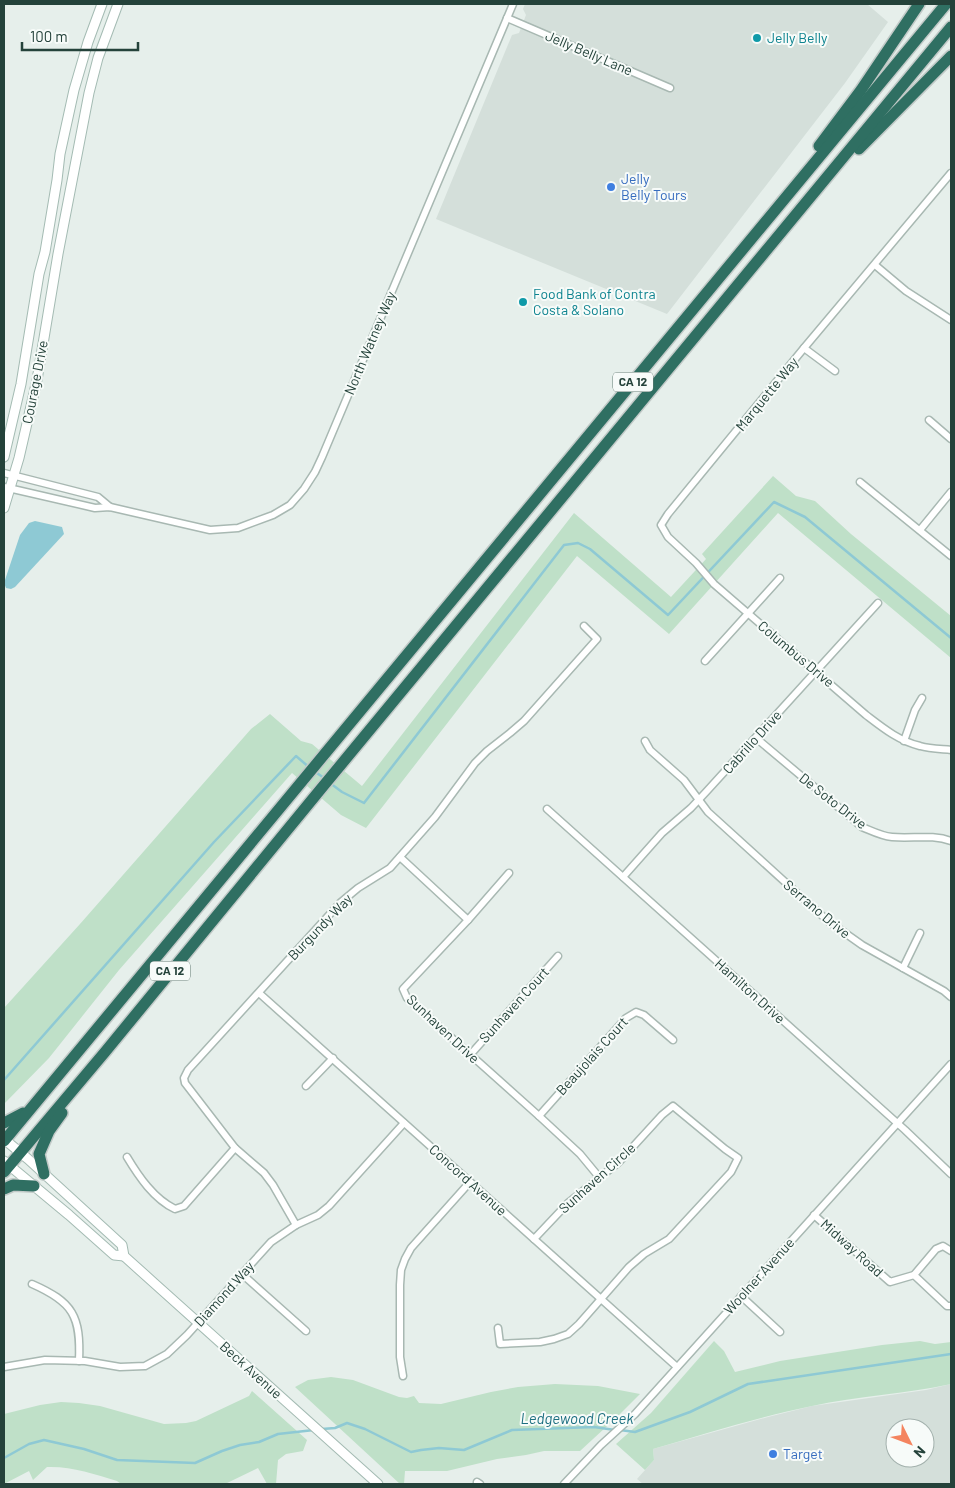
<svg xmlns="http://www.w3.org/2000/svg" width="955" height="1488" viewBox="0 0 955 1488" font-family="Barlow,sans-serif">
<rect width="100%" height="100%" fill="#e6efeb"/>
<g fill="#d4dfda" fill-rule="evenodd">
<polygon points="525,4 867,4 888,22 845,83 667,314 436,219 512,35 519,33 526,15 523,9"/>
<path d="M951 1384V1484H643L637 1479 654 1460 653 1449 768 1417 812 1406 926 1390ZM895 1428H925V1458H895Z"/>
</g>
<g fill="#bfe0c8">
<polygon points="773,476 796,496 815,501 851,534 951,616 951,658 778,513 669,634 577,556 366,828 341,815 292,773 119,970 49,1058 4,1104 4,1008 80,924 251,729 270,714 301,741 312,744 362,786 574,513 671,597 706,559 702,554"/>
<path d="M714 1341 724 1351 735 1372 780 1361 882 1345 920 1341 935 1344 951 1342V1384C905 1394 858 1396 812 1406 758 1417 705 1434 653 1449L654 1460 645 1470 616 1444 651 1413Z"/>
<polygon points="331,1377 353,1380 399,1397 407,1398 414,1396 419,1403 441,1404 491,1392 518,1387 555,1384 598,1386 640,1394 618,1416 580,1451 544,1451 526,1455 497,1459 447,1471 405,1471 404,1484 400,1484 295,1387 308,1380"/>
<path d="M252 1391 307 1440 303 1451 286 1454 278 1460 276 1484H267L258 1468 225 1484H121L117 1481C94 1474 71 1466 47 1467L33 1480 29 1471 4 1484V1414L40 1405 61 1402 79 1403 100 1406 164 1424 186 1423 196 1421 249 1396Z"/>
</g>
<polygon fill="#8ec9d4" points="35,521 62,527 64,534 15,587 11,589 6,588 4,583 20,535 29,523"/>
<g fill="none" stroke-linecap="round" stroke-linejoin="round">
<g stroke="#8ec9d4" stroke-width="2.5">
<polyline points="314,771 324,778"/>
<polyline points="330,783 342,792 364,803 564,545 578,543 590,549 668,615 774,502 805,517 951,638"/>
<polyline points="4,1080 214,842 296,756 310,768"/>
<polyline points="322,1429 335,1428 347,1423 365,1429 411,1452 421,1450 439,1448 464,1450 512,1430 594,1427 615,1430"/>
<polyline points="620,1430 635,1432 690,1412 748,1384 951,1354"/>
<polyline points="4,1458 29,1444 44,1440 84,1449 117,1460 195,1463 222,1451 240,1445 259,1442 278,1434 314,1430"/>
</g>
<defs>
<g id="street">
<polyline points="507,18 670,88"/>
<path d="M951 173 804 348 668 514 661 525 668 537 696 563 714 584 866 715C883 728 899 741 920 746 930 749 941 749 951 750"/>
<polyline points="875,265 906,291 951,320"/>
<polyline points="804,348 835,371"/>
<polyline points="929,420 951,439"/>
<polyline points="4,473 98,497 110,507"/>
<polyline points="860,482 951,556"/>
<polyline points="4,487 95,508 110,507 210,530 238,528 273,515 290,505 304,489 315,472 322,457 513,4"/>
<polyline points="920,530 951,492"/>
<polyline points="705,661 780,578"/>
<path d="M756 738 862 827C872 831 881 836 892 837 912 839 932 834 951 841"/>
<polyline points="645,741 650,750 684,780 708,812 828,921 862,945 944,991 951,997"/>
<polyline points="904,741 915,710 922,698"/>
<polyline points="547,809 905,1130 951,1174"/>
<polyline points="400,857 468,920 403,989 407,998 539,1116 580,1154 599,1177"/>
<polyline points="623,877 662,833 691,808 706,792 878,603"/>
<polyline points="468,920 509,873"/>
<polyline points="903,968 920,933"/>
<polyline points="259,993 677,1367"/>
<polyline points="470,1055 558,956"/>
<polyline points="306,1086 333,1058"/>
<polyline points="539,1116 626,1018 636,1012 644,1015 673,1040"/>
<path d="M127 1157C139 1177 154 1199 175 1209L184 1206 235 1148"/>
<polyline points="814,1215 890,1282 914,1275 936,1249 943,1246 951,1251"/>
<polyline points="296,1225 273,1185 264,1173 235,1148 185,1083 184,1078 188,1070 340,903 358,888 390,868 435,817 475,763 487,751 510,733 524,721 597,639 584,626"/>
<polyline points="242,1274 306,1331"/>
<polyline points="914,1275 947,1306 951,1306"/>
<path d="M32 1284C73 1302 81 1316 79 1361"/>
<polyline points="741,1296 780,1332"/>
<polyline points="498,1328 500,1344 540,1342 554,1339 568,1334 579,1324 629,1267 644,1254 669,1239 731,1172 738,1158 725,1149 673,1106 662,1115 619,1162 568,1203 534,1239"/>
<polyline points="4,1367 45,1360 85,1361 120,1367 145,1366 167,1354 187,1335 271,1242 296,1225 318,1215 329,1206 404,1123"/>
<polyline points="403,1376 400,1357 400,1285 401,1270 405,1259 411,1248 470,1182"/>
<polyline points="477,1482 480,1484"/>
<polyline points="564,1484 601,1445 635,1414 951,1064"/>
</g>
<g id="secondary">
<polyline points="4,457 21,384 39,274 45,252 57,180 60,154 74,90 88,42 102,4"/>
<polyline points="4,508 19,458 37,380 58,254 89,93 98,58 118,4"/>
<polyline points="4,1139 28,1159 122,1245 124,1256 154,1283 378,1484"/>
<polyline points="4,1161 69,1215 114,1255 124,1256"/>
</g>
<g id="highway">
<polyline points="819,146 861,90 919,4"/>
<polyline points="859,149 951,56"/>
<polyline points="4,1123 23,1113"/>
<polyline points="4,1141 946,4"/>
<polyline points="4,1172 105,1052 320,790 951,27"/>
<polyline points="44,1174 39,1154 49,1131 62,1113"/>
<polyline points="4,1189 13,1185 34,1186"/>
</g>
</defs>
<use href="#street" stroke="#a8b8b2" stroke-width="9"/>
<use href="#secondary" stroke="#a4bbb3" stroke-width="11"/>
<use href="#highway" stroke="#c2cac8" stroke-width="14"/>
<use href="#street" stroke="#fff" stroke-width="6"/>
<use href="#secondary" stroke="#fff" stroke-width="9"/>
<use href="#highway" stroke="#2f6f62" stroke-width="11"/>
</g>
<g fill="#0f9aa8" stroke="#f7fbf9" stroke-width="2">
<circle cx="757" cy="38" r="5"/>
<circle cx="523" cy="302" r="5"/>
</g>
<g fill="#3f7fe0" stroke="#f7fbf9" stroke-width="2">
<circle cx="611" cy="187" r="5"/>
<circle cx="773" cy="1454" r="5"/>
</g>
<g text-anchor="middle" stroke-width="4" stroke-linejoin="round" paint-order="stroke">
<g fill="#f7fbf9" stroke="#637a73" stroke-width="1">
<rect x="613" y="372.5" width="40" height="19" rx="4"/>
<rect x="150" y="961.5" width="40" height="19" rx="4"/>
</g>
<g font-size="12" font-weight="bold" fill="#24423a">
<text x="633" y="386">CA 12</text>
<text x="170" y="975">CA 12</text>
</g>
<g font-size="14" fill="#0d838f" stroke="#f7fbf9" text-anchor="start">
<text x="767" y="43">Jelly Belly</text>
<text x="533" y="299">Food Bank of Contra<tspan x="533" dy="16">Costa &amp; Solano</tspan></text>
</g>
<g font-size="14" fill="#24423a" stroke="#f7fbf9">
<text transform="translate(589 53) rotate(23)" y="5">Jelly Belly Lane</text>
<text transform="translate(370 343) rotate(-67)" y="5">North Watney Way</text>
<text transform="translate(35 382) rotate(-79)" y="5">Courage Drive</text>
<text transform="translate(767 394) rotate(-51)" y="5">Marquette Way</text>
<text transform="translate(796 654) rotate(40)" y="5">Columbus Drive</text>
<text transform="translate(752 742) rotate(-48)" y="5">Cabrillo Drive</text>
<text transform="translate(833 801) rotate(38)" y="5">De Soto Drive</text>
<text transform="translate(817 909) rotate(40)" y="5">Serrano Drive</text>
<text transform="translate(320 927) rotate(-46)" y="5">Burgundy Way</text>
<text transform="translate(750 991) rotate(42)" y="5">Hamilton Drive</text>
<text transform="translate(514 1005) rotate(-48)" y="5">Sunhaven Court</text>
<text transform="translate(443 1029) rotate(43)" y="5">Sunhaven Drive</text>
<text transform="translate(592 1056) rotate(-48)" y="5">Beaujolais Court</text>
<text transform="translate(597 1178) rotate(-42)" y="5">Sunhaven Circle</text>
<text transform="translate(468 1180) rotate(42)" y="5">Concord Avenue</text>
<text transform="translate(852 1248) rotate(42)" y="5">Midway Road</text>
<text transform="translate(759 1276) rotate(-48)" y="5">Woolner Avenue</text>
<text transform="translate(224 1294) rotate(-48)" y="5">Diamond Way</text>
<text transform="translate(251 1370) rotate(42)" y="5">Beck Avenue</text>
</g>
<g font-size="14" fill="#366cbe" stroke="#f7fbf9" text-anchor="start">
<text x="621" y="184">Jelly<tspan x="621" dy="16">Belly Tours</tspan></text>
<text x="783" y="1459">Target</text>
</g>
<g font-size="15" font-style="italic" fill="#1c6f80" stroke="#f7fbf9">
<text x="577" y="1424">Ledgewood Creek</text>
</g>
</g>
<rect width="955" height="1488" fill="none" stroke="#24423a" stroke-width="10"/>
<g transform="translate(910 1443) rotate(132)"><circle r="24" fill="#f7fbf9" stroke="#a3b1ad"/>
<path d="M0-4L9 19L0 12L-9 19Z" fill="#f4845f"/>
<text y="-8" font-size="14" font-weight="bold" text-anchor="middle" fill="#24423a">N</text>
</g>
<path d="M22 42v8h116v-8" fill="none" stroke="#24423a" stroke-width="2.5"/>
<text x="30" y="42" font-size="15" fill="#24423a" stroke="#f7fbf9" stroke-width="4" paint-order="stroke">100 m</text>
</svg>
